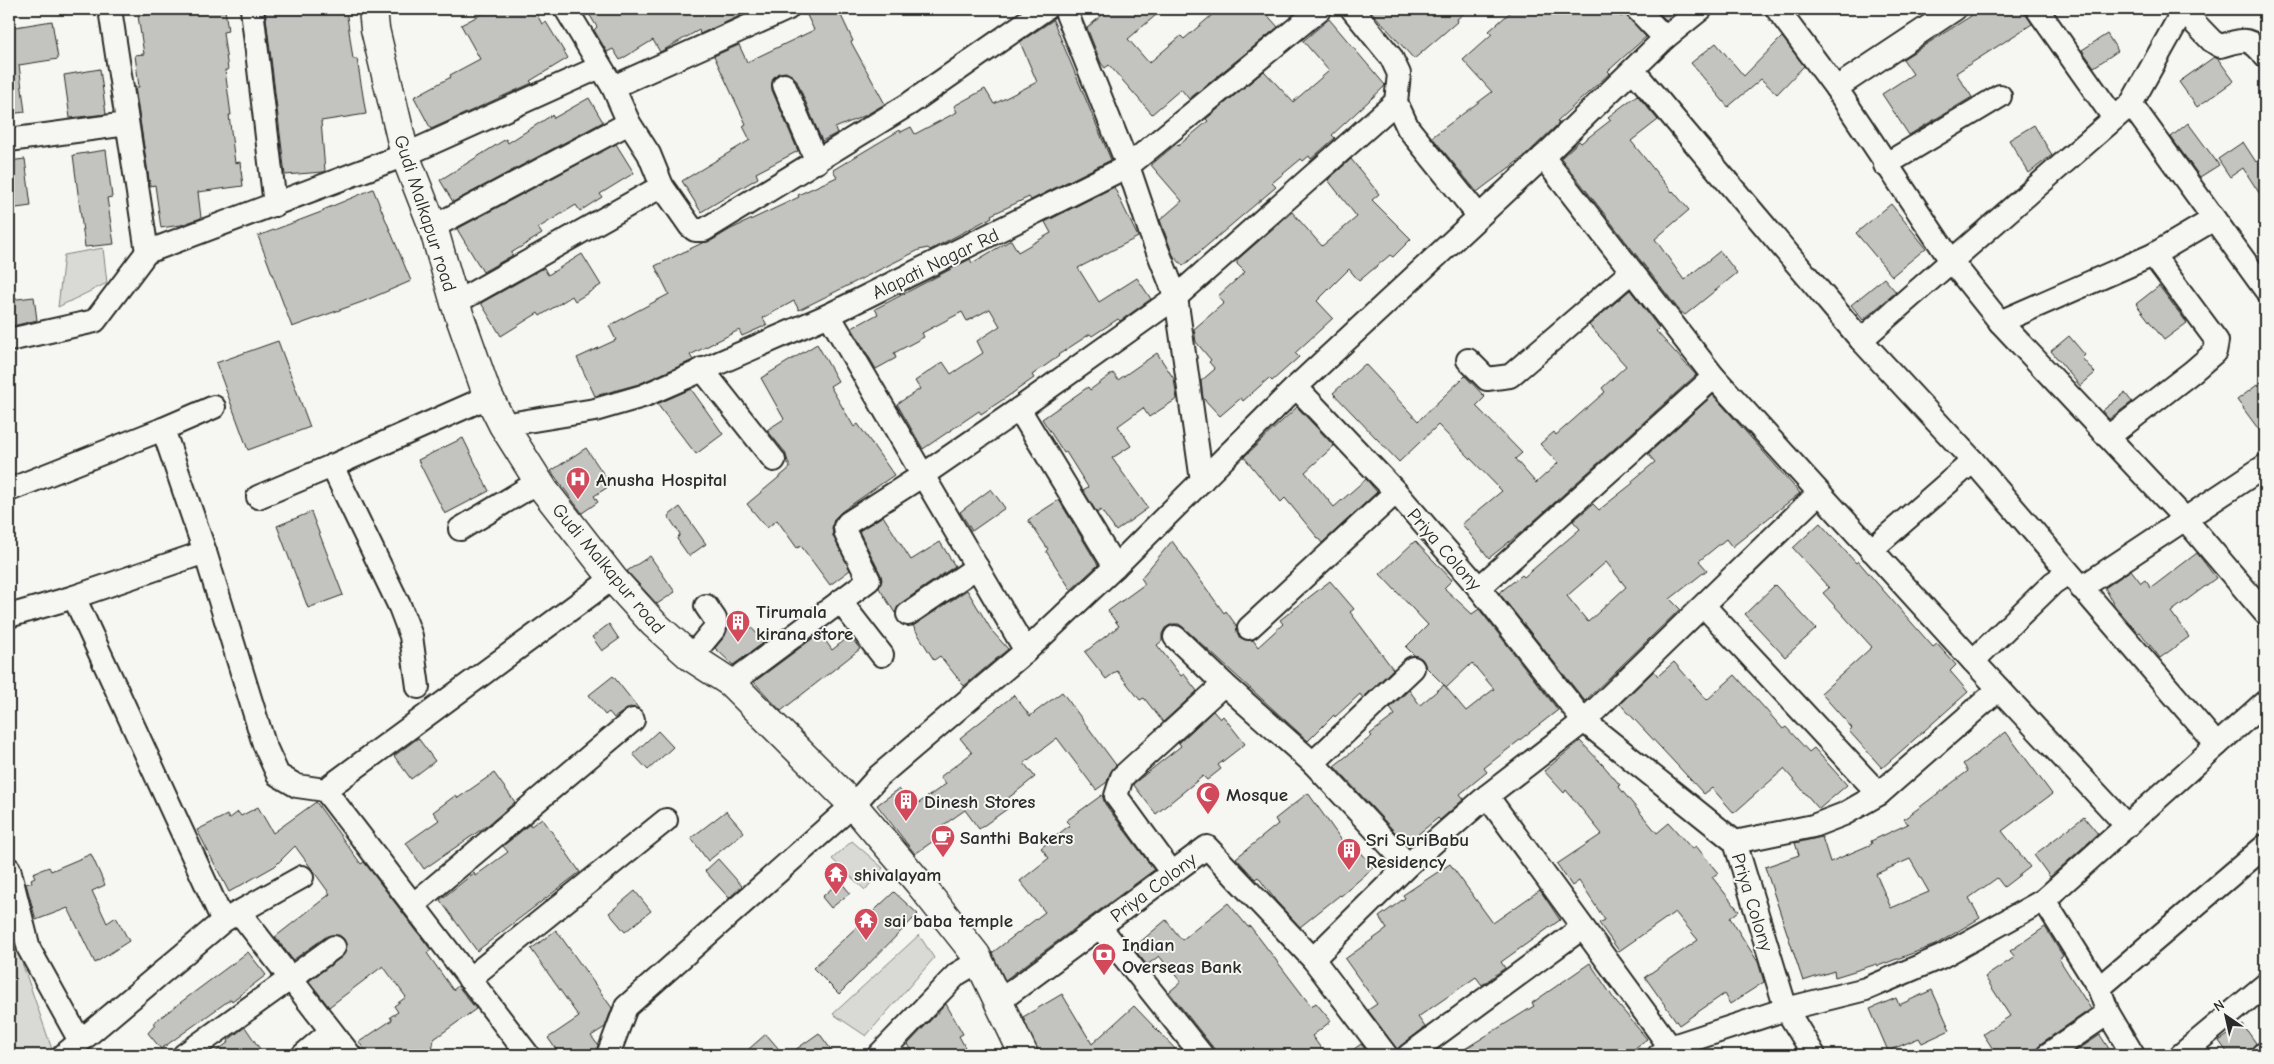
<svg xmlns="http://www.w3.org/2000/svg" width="2274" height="1064" viewBox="0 0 2274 1064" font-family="'Comic Neue',sans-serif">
<rect width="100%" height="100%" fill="#f6f6f2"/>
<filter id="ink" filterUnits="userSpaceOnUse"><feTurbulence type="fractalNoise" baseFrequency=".02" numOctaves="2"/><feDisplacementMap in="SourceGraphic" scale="10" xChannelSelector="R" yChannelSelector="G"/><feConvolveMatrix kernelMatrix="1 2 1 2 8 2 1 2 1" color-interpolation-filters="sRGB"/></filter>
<g filter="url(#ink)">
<g fill="#d9d9d5" stroke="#828280">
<polygon points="103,248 107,283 58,307 64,255"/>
<polygon points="852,841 883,868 865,890 832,859"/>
<polygon points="9,925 54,1055 9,1055"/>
<polygon points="919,935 934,958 866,1036 833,1014"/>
</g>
<g fill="#c3c3c0" stroke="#2b2b2b" fill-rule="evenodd">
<polygon points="178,9 225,9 228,31 223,32 228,70 225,70 231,115 229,115 235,163 240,162 243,186 198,192 201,218 181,225 161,228 155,185 150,186 135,87 139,87 135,55 144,54 138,16"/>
<polygon points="265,9 346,9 353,59 357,59 366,114 321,121 325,171 323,172 285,175"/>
<polygon points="491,9 534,9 542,24 546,22 568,58 530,81 532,83 431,129 414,97 451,77 450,75 480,59 461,25"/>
<polygon points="586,9 755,9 700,34 699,30 660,52 653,40 620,60 613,49 607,52 594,30 597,27"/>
<polygon points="804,9 838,9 853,41 851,42 885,104 864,116 835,128 837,133 822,141 796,79 786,72 778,73 773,78 772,90 798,151 756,173 758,178 701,212 682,181 750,140 743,126 746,124 714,56 739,45 747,62 814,30"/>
<polygon points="1109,9 1163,9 1128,39 1149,63 1181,36 1184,39 1219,9 1262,9 1278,27 1189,99 1181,89 1152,114 1109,65 1105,68 1101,63 1087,28"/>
<polygon points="1369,9 1469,9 1457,19 1458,21 1414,59"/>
<polygon points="1514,9 1614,9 1621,17 1625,14 1646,37 1608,71 1610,73 1557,121 1559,123 1526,155 1477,192 1432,137 1492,92 1463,60 1492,34 1489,31"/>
<polygon points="1655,9 1678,9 1666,20"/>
<polygon points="1968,9 2024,9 2032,24 1956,73 1972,97 1909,135 1882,94 1913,74 1903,59 1971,16"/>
<polygon points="1329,19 1385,85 1384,87 1332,135 1335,138 1311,159 1309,156 1303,161 1301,159 1272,183 1276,187 1183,266 1173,255 1160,220 1182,201 1151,165 1176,144 1178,146 1208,121 1206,119 1264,71 1293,102 1329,71 1303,41"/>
<polygon points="1053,20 1111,160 1031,200 1029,197 991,215 992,217 930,250 928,248 919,250 799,310 794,301 763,318 767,325 742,336 739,330 690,355 693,360 639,384 595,396 577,358 616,340 609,326 669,294 655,266 702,243 711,241 731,229 799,197 798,195 837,177 833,170 900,130 901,132 911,127 915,134 957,112 954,106 985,89 994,104 1037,82 1020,42"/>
<polygon points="52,21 58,59 19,65 25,112 9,114 9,28"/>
<polygon points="2107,34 2118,51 2094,67 2082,50"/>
<polygon points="1782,37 1804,66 1777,94 1761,79 1728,107 1691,63 1716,43 1744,76"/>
<polygon points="2214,57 2218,59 2234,81 2197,107 2179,82"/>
<polygon points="100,69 106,114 70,118 64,75"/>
<polygon points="1637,95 1658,120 1631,141 1672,192 1673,191 1689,210 1655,239 1684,280 1720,251 1737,273 1685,315 1679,310 1561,158 1579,141 1581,143 1611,120 1608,117"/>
<polygon points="589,98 603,122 453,202 440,180 506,139 508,143 552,115 554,118"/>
<polygon points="2188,123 2219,165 2200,177 2171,137"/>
<polygon points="2034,125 2052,155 2029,173 2009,140"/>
<polygon points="2243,142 2256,162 2265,156 2265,202 2243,168 2230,177 2218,159"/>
<polygon points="616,144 634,173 600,194 602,197 580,211 576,205 538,228 542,234 511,253 513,255 483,272 457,229"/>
<polygon points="106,150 112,197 107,198 114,244 85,247 73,155"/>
<polygon points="25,159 31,206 9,209 9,161"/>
<polygon points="1351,159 1379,194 1372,200 1411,239 1393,257 1390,255 1359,281 1349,269 1317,301 1333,318 1295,353 1299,357 1272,381 1269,378 1243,401 1241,398 1220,416 1203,398 1201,381 1215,369 1209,362 1211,360 1196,342 1194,329 1224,303 1218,296 1245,272 1237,264 1237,260 1292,212 1322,246 1357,217 1328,180"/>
<polygon points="1114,187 1138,237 1078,268 1099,302 1137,278 1151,299 1120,321 1118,319 1092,336 1090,334 1058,355 1059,356 1032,375 1034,378 1007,397 981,414 979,411 923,449 897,404 920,389 915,381 943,362 951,374 983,353 977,341 1000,326 990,309 967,321 962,312 922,333 924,337 894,353 896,358 876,369 852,328 878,314 875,309 970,259 972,263 1011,240 1018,252 1051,233 1045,222"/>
<polygon points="373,189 411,281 362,302 292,327 258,236 324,211 323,210"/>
<polygon points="1891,204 1926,248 1892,276 1856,233"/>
<polygon points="582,254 601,285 575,301 572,296 540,316 538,313 501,336 481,303 544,268 548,275"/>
<polygon points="1884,278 1896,292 1863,320 1851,305"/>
<polygon points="2159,286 2187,323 2164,340 2136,304"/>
<polygon points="1630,290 1659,328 1656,331 1696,375 1524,530 1489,558 1462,524 1502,491 1438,425 1399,462 1333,393 1365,364 1418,421 1465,376 1485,397 1476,406 1522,453 1515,459 1536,483 1558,463 1540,444 1554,432 1556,435 1605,392 1602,388 1626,366 1589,325"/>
<polygon points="34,297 37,320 9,327 9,300"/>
<polygon points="2069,336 2085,355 2082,358 2095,373 2080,386 2051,351"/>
<polygon points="278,341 310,427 248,450 216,363"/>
<polygon points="817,344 838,381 830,386 854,427 858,424 894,475 841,512 834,519 832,528 833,536 850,570 830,585 801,546 797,548 777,520 767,528 747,504 790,468 785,452 767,430 784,419 761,378"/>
<polygon points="1157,353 1174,379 1177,399 1149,417 1143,408 1118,426 1131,446 1112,458 1148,508 1116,531 1101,510 1097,513 1083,490 1088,487 1066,452 1064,453 1042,419 1088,387 1090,390 1113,373 1118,380"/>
<polygon points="2265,379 2265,438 2237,400"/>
<polygon points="691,389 723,434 696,454 657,404"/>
<polygon points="2125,393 2132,402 2109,419 2102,411"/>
<path d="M1713 395 1800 493 1732 547 1726 539 1699 561 1707 570 1670 599 1680 609 1585 701 1499 593 1522 575 1524 577 1580 529 1573 521 1593 504 1599 510 1633 483 1632 481 1655 462 1648 454ZM1606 562 1626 587 1588 622 1567 596Z"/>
<polygon points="1297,407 1334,446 1305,472 1334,507 1366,479 1377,492 1322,543 1285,498 1281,502 1244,457"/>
<polygon points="463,438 489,491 445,514 418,460"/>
<polygon points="586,448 611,485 594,496 598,502 582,513 551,471"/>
<polygon points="991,489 1005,508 972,531 960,512"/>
<polygon points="1059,500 1098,565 1071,590 1046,551 1048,549 1028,520"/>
<polygon points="680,507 706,544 689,556 677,539 680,534 668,516"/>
<polygon points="311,512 343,595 308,608 277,526"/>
<polygon points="883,516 911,560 940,542 955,566 901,603 895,613 879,588 882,580 881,575 859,531"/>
<polygon points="1820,523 1856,563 1858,561 1876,582 1933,647 1937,644 1956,665 1950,671 1968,692 1882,768 1849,731 1852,728 1821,693 1872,647 1823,593 1829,588 1793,548"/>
<polygon points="1172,541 1224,613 1226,611 1236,625 1239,637 1245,640 1253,640 1258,647 1283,624 1280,620 1330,581 1354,609 1350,612 1393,669 1363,698 1360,694 1335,717 1334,715 1308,741 1184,628 1179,624 1172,624 1165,628 1162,634 1162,641 1157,645 1181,676 1184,674 1197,691 1163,722 1144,698 1140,700 1117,671 1106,679 1085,652 1119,626 1108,611 1145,584 1141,578"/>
<path d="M1415 541 1452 580 1444 588 1472 614 1479 609 1558 710 1484 768 1487 772 1460 794 1464 799 1440 820 1438 818 1406 844 1334 766 1372 736 1370 734 1395 715 1390 708 1409 690 1420 705 1444 685 1426 667 1422 659 1414 655 1406 647 1428 625 1380 574ZM1472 663 1494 689 1466 711 1444 685 1447 687Z"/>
<polygon points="2197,553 2216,578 2171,612 2189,637 2160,658 2140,632 2138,633 2115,606 2105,588 2131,570 2141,583 2145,580 2151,588"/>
<polygon points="650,556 675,592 657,604 627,571"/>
<polygon points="1775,585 1816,629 1785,657 1745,614"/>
<polygon points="967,590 992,631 1008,649 964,686 940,656 934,660 913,626"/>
<polygon points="736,612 765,642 733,665 715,648 725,636 728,620"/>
<polygon points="609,624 619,639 602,651 592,637"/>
<polygon points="820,633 832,650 850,636 860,649 781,711 754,682"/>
<polygon points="1674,662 1707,700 1735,675 1783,729 1786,727 1809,752 1814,748 1847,785 1819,809 1784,769 1734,813 1712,788 1704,794 1620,704 1654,671 1658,676"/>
<polygon points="613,676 639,709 630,707 614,718 609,712 605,715 589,695"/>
<polygon points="1062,692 1116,765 1110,773 1107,782 1096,790 1057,738 1024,763 1035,777 1002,803 1007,809 979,829 965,810 932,833 936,839 915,854 877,805 899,789 913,807 946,784 940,777 972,753 960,738 1014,695 1030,716"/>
<polygon points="1213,711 1220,719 1223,716 1245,744 1218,765 1221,769 1207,780 1203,776 1156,814 1133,784 1181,746 1179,743"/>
<polygon points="658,731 673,747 648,770 633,754"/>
<path d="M2006 732 2052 794 2002 831 2030 867 2004 887 1997 878 1969 898 1980 918 1935 945 1878 966 1877 964 1835 977 1834 971 1803 981 1765 867 1799 855 1795 843 1822 837 1830 862 1872 844 1871 841 1908 824 1904 819 1968 771 1963 764ZM1910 859 1929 892 1891 908 1876 874Z"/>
<polygon points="418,738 435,761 411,779 394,756"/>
<polygon points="1580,741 1603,765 1620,785 1618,786 1657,833 1669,823 1692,849 1696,846 1718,873 1712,877 1739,911 1730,918 1758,962 1764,982 1730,1004 1724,994 1679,1025 1645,977 1698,940 1675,912 1619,951 1599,923 1605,920 1579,881 1572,886 1557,864 1602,834 1566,790 1564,793 1544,771"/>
<polygon points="494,773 515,802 488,825 424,869 406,843 439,820 433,812 456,795 458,798"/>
<polygon points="1308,793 1350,852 1356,847 1374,867 1341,896 1340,895 1300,927 1276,901 1258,877 1255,879 1236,858 1278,824 1275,819"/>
<polygon points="1102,795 1105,804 1154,870 1005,980 992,953 1045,912 1020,881 1049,858 1041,848 1070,825 1066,821"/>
<polygon points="316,802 361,864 364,862 431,950 427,953 453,990 458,986 476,1009 434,1039 432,1050 425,1055 368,1055 359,1042 392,1020 390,1017 398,1012 394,1006 406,997 383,966 329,1007 309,981 342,957 347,946 344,939 339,935 327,936 293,960 275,937 330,894 295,846 275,866 229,892 197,830 227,815 229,819 238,812 241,816 258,807 273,833"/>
<polygon points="726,811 744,832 708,861 691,838"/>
<polygon points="2084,817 2098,834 2050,877 2034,855"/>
<polygon points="542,818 580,872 477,951 440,900 474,873 475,876 508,852 503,846 530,824 531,826"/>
<polygon points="91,854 105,885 92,891 107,923 116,917 129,941 95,963 68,908 36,920 26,884 32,882 31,879 35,877 33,873 49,867 51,871"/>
<polygon points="718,859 742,886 729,898 705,871"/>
<polygon points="1450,864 1493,923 1540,890 1560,920 1501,962 1505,968 1482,985 1476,977 1418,1017 1425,1027 1397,1049 1368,1010 1377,1004 1345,959 1387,929 1379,917 1405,898 1403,895"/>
<polygon points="840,881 850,893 831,908 822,897"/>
<polygon points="635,891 651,911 625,932 609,913"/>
<polygon points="894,892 918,914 839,994 813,968"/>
<polygon points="1228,903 1248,927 1250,926 1311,1006 1316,1003 1331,1021 1312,1036 1326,1055 1219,1055 1169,992 1181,982 1159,956 1147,965 1133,948 1166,920 1182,940"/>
<polygon points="2045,927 2063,956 2059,959 2091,1009 2040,1044 2034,1055 1997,1055 1983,1034 2010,1016 1985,977 2015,957 2010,951"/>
<polygon points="556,930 612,1008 605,1027 591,1036 598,1045 595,1055 560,1055 548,1038 579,1017 531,949"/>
<polygon points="248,952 266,975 232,1001 231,999 161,1049 148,1033 155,1025 153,1023"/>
<polygon points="1590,963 1616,1002 1647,1039 1626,1055 1455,1055 1534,1006 1532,1003"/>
<polygon points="1932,990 1950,1030 1922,1043 1919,1038 1888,1051 1870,1009 1896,998 1899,1005"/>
<polygon points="1062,994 1092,1044 1134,1006 1181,1055 1039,1055 1023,1017"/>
<polygon points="946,1004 963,1034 959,1036 969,1055 914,1055 908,1044"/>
<polygon points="2243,1025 2256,1043 2251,1049 2249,1055 2229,1055 2219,1041"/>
<polygon points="245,1027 264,1055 211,1055 229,1042 228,1040"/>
<polygon points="819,1033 835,1055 788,1055"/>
<polygon points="766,1034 784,1055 742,1055"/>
<polygon points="2100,1035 2113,1055 2070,1055"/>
<polygon points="1361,1044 1370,1055 1346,1055"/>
</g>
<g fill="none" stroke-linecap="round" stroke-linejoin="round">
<defs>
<g id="street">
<polyline points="110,9 147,252"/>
<polyline points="252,9 275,205"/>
<polyline points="566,9 613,87 629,123 649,154 662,186 690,226 695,230 704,230 909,104 1045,9"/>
<polyline points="1065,9 1128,166 1151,234 1176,297 1202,481"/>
<polyline points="1352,9 1391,57 1399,74 1396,102 1408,128 1478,215"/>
<polyline points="1637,9 1665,38"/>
<polyline points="1777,9 1836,88 1952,262 2000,322 2185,519 2265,613"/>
<polyline points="2037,9 2114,118"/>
<path d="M2183 11 2212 41 2220 46C2243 40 2249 35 2265 56"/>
<polyline points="1633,70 1861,340 1973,461 2217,745"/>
<polyline points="784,85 817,162"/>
<polyline points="613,87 787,9"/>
<polyline points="1836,88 1955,9"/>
<polyline points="2131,104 2265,289"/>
<polyline points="9,140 127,124"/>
<polyline points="1543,157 1714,377 1973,661 2127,826"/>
<polyline points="1885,165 2000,96"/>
<polyline points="433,227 629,123"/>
<polyline points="455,303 662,186"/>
<polyline points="829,315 1026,651"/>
<polyline points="2000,322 2153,255 2214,219"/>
<polyline points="9,340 95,321 147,252 405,155 600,67"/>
<polyline points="1861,340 2131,104 2184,9"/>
<polyline points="1468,360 1487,379 1510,376 1631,272"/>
<polyline points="702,369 774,460"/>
<polyline points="1296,387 1396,492 1479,588 1584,721 1735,842 1786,1009 1814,1055"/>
<polyline points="1019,409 1115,567"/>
<polyline points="503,425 595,410 643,396 829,315 1128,166 1320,9"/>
<polyline points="163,429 205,552 264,744 278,775 297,786 325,790 528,1055"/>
<polyline points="2108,437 2192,372 2215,352 2217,341 2153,255"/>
<polyline points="9,490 163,429 214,407"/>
<polyline points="258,497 332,466"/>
<polyline points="460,529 538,482"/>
<polyline points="1871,550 1973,461"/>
<polyline points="1479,588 1714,377"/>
<polyline points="2081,588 2265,466"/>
<polyline points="74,597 223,921"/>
<polyline points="840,601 882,655"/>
<polyline points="1704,606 1879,794"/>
<polyline points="908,614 977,567"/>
<polyline points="9,616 74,597 205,552"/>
<polyline points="1249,628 1396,492"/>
<polyline points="1175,637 1224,684 1313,763 1408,865"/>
<polyline points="691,657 715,628 715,619 706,606"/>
<polyline points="1973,661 2053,583 2068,573"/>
<polyline points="731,683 869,580 846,534 845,527 848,523 923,475 1019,409 1176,297 1396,102"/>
<polyline points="418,687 411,636 400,607 332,466 488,397"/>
<polyline points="1313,763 1413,668"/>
<polyline points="325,790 613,578"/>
<polyline points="1487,796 1676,1055"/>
<polyline points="1735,842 1813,826 1844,814 1879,794 1999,689"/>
<polyline points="9,869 29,949 80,1041"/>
<polyline points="1172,873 1116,796 1122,777 1224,684"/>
<polyline points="2044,900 2099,988 2108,1013 2133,1055"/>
<polyline points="413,905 633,720"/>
<polyline points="239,912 350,1055"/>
<polyline points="1100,927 1202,1055"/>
<polyline points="1313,959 1408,865 1487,796 1584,721 1819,493"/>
<polyline points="469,979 666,820"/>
<polyline points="2099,988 2265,846"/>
<polyline points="998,1002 1207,847 1313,959 1386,1055"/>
<polyline points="64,1055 223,921 302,877"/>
<polyline points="184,1055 334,947"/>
<polyline points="303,1055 331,1031"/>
<polyline points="608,1055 626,1007 853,805 879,776 1026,651 1115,567 1296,387 1543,157 1665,38 1701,9"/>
<polyline points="879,1055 957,974 979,961"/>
<polyline points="1409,1055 1582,928"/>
<polyline points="1659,1055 1670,1047 1786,1009 1866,989 1941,957 2044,900 2265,702"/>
<polyline points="2047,1055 2108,1013"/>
<polyline points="2181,1055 2265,985"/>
<polyline points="2262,1055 2265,1053"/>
</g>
<polyline id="secondary" points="373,9 375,29 405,155 433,227 455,303 486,391 503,425 544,490 615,581 654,624 691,657 731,683 853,805 919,883 976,955 1024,1055"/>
</defs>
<use href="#street" stroke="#2b2b2b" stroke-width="26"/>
<use href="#secondary" stroke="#2b2b2b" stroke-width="31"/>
<use href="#street" stroke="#f6f6f2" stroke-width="22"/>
<use href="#secondary" stroke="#f6f6f2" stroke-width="28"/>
</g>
</g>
<defs>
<symbol id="hospital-pin" viewBox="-11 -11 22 30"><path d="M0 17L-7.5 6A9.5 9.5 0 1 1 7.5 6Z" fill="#d1495b" stroke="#f6f6f2"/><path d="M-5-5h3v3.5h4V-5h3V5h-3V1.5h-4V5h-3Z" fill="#fff"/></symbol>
<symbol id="building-pin" viewBox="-11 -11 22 30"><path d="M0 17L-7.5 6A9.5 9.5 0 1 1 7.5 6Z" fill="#d1495b" stroke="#f6f6f2"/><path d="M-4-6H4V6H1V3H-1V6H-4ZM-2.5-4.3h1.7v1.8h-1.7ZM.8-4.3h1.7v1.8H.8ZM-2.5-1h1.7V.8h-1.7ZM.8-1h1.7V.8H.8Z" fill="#fff"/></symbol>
<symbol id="mosque-pin" viewBox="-11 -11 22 30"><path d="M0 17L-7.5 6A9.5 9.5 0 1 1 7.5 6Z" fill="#d1495b" stroke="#f6f6f2"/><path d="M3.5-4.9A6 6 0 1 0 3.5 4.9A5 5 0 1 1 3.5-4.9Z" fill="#fff"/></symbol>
<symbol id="cafe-pin" viewBox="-11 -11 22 30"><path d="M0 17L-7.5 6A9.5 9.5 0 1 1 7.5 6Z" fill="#d1495b" stroke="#f6f6f2"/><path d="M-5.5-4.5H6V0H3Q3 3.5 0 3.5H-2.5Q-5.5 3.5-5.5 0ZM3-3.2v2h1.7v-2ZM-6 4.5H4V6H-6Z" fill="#fff"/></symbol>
<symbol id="temple-pin" viewBox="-11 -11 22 30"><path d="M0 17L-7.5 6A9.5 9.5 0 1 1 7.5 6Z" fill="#d1495b" stroke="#f6f6f2"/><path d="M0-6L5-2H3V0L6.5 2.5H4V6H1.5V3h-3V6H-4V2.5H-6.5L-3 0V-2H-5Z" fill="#fff"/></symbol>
<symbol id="bank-pin" viewBox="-11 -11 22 30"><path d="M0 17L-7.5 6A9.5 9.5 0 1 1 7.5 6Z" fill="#d1495b" stroke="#f6f6f2"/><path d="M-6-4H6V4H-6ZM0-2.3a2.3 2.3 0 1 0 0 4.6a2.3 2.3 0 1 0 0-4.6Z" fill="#fff"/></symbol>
</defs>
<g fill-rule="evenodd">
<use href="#hospital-pin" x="564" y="465" width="28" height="38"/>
<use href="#building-pin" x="724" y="608" width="28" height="38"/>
<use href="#mosque-pin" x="1194" y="780" width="28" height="38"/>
<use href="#building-pin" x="892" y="787" width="28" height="38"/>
<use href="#cafe-pin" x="929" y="823" width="28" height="38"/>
<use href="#building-pin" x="1335" y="836" width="28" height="38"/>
<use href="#temple-pin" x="822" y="860" width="28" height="38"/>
<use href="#temple-pin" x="852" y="906" width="28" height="38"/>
<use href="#bank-pin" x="1090" y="941" width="28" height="38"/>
</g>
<g text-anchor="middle" stroke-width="4" stroke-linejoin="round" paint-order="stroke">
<g font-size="19" fill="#2b2b2b" stroke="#f6f6f2">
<text transform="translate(426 213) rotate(72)" y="7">Gudi Malkapur road</text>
<text transform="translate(935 263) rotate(-26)" y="7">Alapati Nagar Rd</text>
<text transform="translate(1445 549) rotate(49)" y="7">Priya Colony</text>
<text transform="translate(609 568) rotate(50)" y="7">Gudi Malkapur road</text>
<text transform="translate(1153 887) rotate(-37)" y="7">Priya Colony</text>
<text transform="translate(1753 902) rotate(73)" y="7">Priya Colony</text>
</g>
<g font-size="19" font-weight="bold" fill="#2b2b2b" stroke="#f6f6f2" text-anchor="start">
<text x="596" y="486">Anusha Hospital</text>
<text x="756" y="618">Tirumala<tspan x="756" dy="22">kirana store</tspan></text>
<text x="1226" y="801">Mosque</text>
<text x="924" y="808">Dinesh Stores</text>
<text x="960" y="844">Santhi Bakers</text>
<text x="1366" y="846">Sri SuriBabu<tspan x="1366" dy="22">Residency</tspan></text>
<text x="854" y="881">shivalayam</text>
<text x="884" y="927">sai baba temple</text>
<text x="1122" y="951">Indian<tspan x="1122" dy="22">Overseas Bank</tspan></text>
</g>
</g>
<rect width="2274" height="1064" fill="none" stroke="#f6f6f2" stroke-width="30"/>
<rect x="15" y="15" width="2244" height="1034" fill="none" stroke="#2b2b2b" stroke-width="2" filter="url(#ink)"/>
<g transform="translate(2226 1016) rotate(326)" stroke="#f6f6f2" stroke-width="4" paint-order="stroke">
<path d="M0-4L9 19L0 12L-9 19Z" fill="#2b2b2b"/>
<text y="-8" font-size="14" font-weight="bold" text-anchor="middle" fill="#2b2b2b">N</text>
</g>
</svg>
